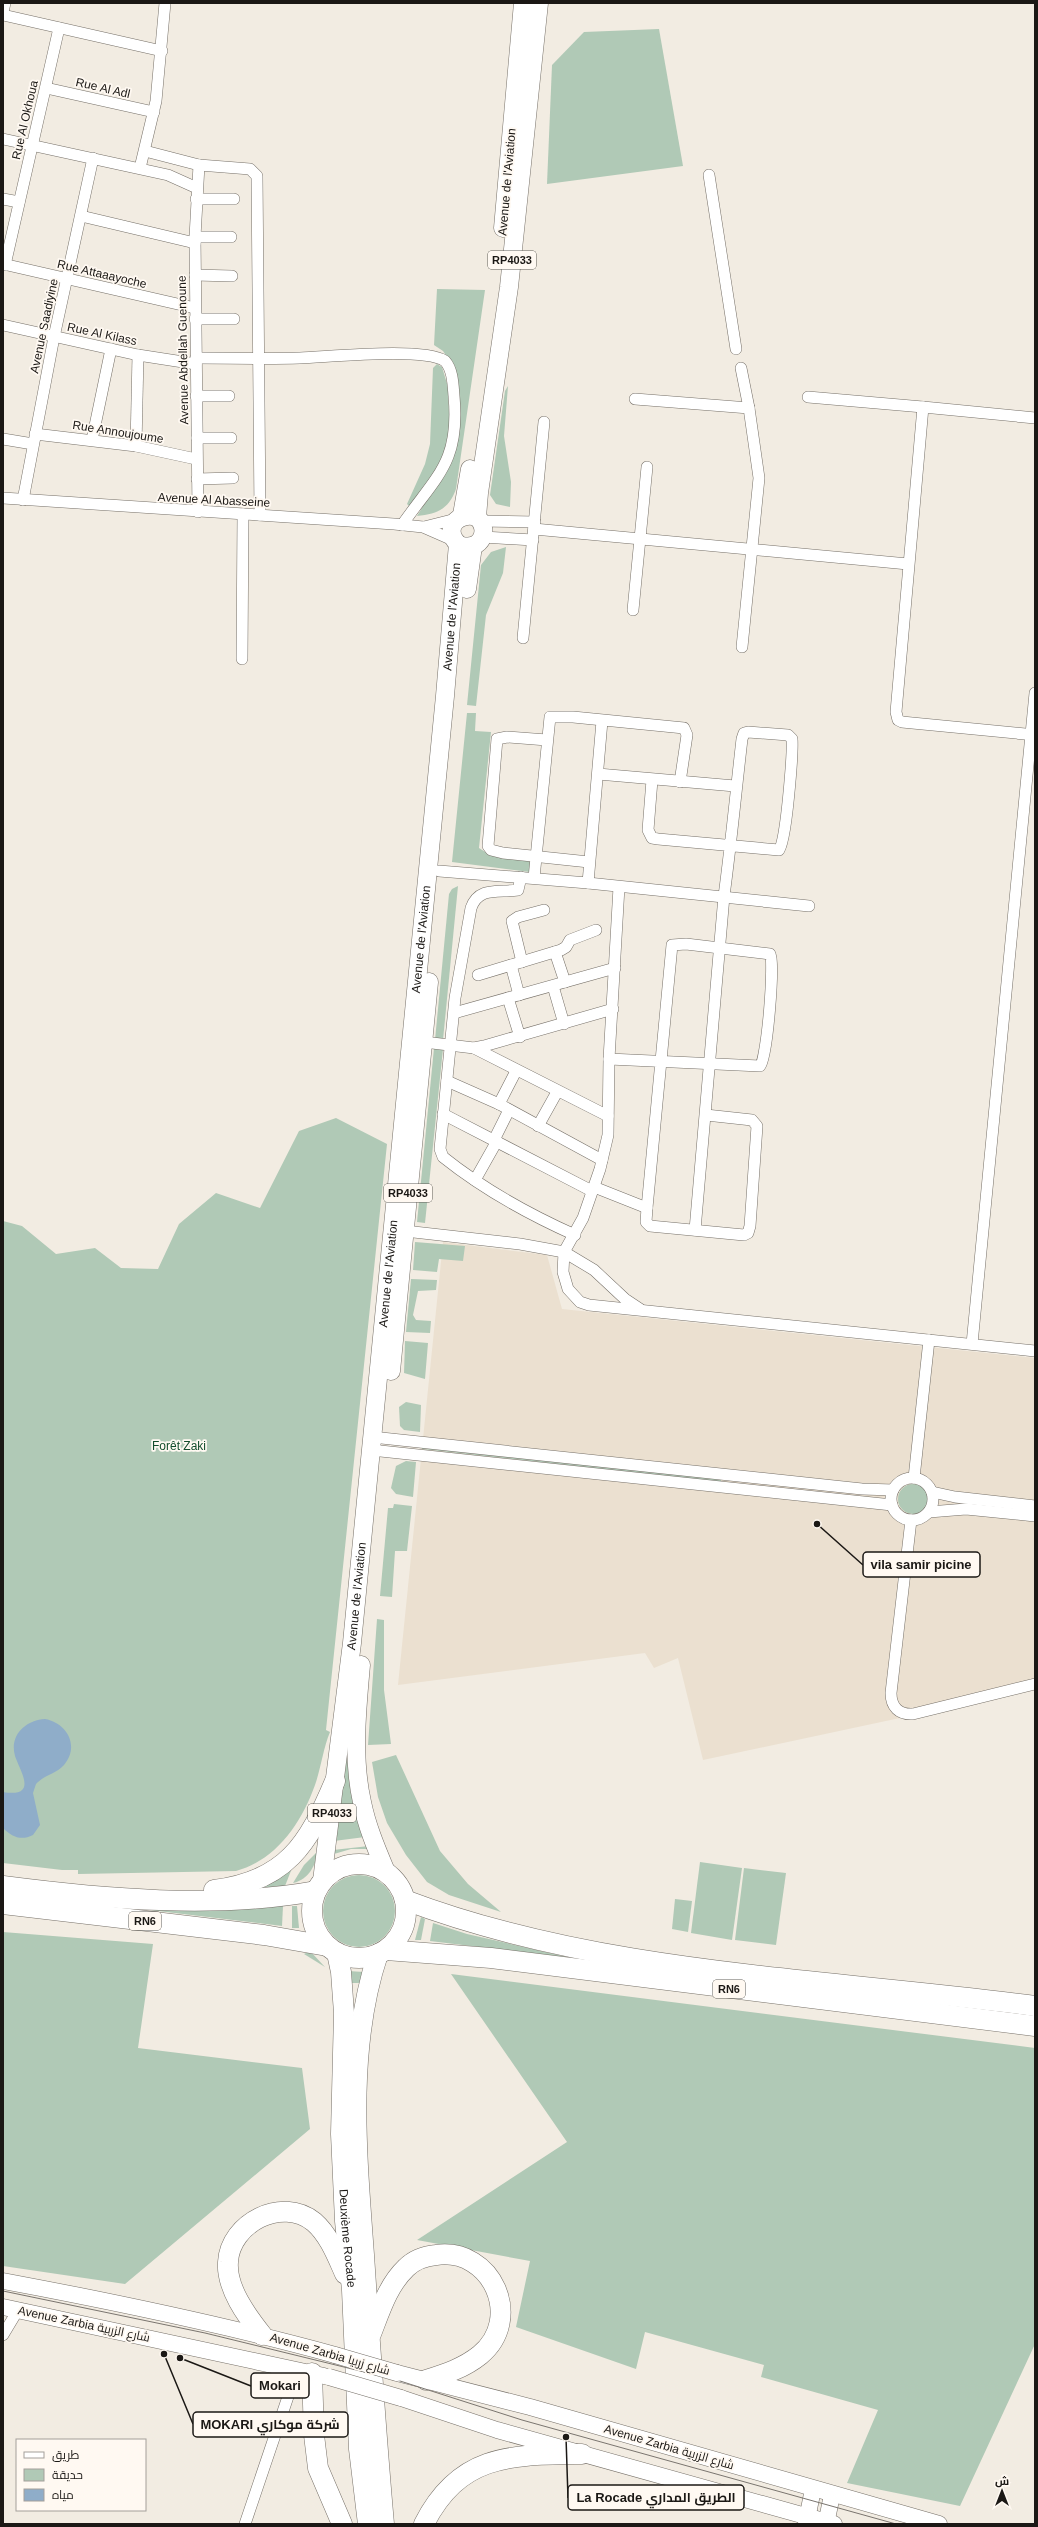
<svg xmlns="http://www.w3.org/2000/svg" width="1038" height="2527" viewBox="0 0 1038 2527" font-family="Helvetica,Cairo,sans-serif">
<rect width="100%" height="100%" fill="#f2ece2"/>
<polygon fill="#ebe0d0" points="443,1242 547,1255 562,1309 1035,1358 1035,1689 703,1760 678,1658 654,1668 645,1653 398,1685"/>
<g fill="#b0c9b6">
<polygon points="659,29 683,166 547,184 552,65 584,32"/>
<path d="M437 289 485 290 456 489C449 509 437 514 417 516L444 472 455 369 443 351 434 345Z"/>
<polygon points="437,364 442,367 448,387 450,440 436,472 409,506 407,504 425,464 430,444 433,368"/>
<polygon points="508,386 504,436 511,482 510,507 496,504 490,495 505,391"/>
<polygon points="506,547 503,573 486,615 476,706 467,705 481,565 491,552"/>
<polygon points="467,713 476,713 475,731 491,732 479,848 490,855 532,860 530,872 452,862"/>
<polygon points="458,886 443,1040 435,1040 449,894 452,889"/>
<polygon points="434,1048 443,1049 425,1223 417,1222"/>
<path d="M336 1118 387 1144 326 1730 330 1732C323 1749 321 1768 315 1785 301 1824 276 1860 236 1871L78 1874V1870H62L3 1863V1221L22 1226 56 1254 95 1248 121 1268 158 1269 179 1224 216 1193 260 1208 299 1131Z"/>
<polygon points="415,1242 465,1246 463,1261 439,1259 437,1272 413,1270"/>
<polygon points="411,1279 437,1280 436,1290 418,1291 413,1315 416,1320 431,1321 430,1333 406,1332"/>
<polygon points="405,1341 428,1343 425,1379 404,1373"/>
<polygon points="406,1402 421,1405 420,1432 404,1430 400,1426 399,1407"/>
<polygon points="422,1447 721,1479 721,1482 422,1449"/>
<polygon points="406,1461 416,1462 413,1497 396,1494 391,1488 396,1466"/>
<circle cx="913" cy="1499" r="15"/>
<polygon points="394,1504 412,1506 407,1551 395,1551 392,1597 380,1596 388,1508 393,1508"/>
<polygon points="377,1619 384,1620 384,1690 391,1744 368,1745"/>
<polygon points="349,1710 365,1837 334,1841"/>
<polygon points="396,1755 440,1851 468,1884 501,1912 449,1895 427,1882 406,1855 387,1823 378,1797 372,1762"/>
<polygon points="369,1846 369,1849 351,1849 334,1854 333,1850"/>
<path d="M319 1850C315 1865 310 1879 293 1883L304 1865Z"/>
<polygon points="700,1862 742,1868 732,1940 691,1933"/>
<polygon points="294,1863 285,1886 256,1888"/>
<polygon points="744,1868 786,1873 776,1945 735,1940"/>
<circle cx="359" cy="1911" r="36"/>
<polygon points="675,1899 692,1901 688,1932 672,1929"/>
<polygon points="283,1906 282,1926 133,1908 135,1907"/>
<polygon points="292,1906 297,1906 299,1928 292,1928"/>
<polygon points="421,1917 425,1919 421,1940 415,1940"/>
<polygon points="433,1923 467,1934 576,1959 430,1941"/>
<polygon points="3,1932 153,1944 138,2048 302,2068 310,2129 125,2284 3,2266"/>
<polygon points="310,1951 325,1967 304,1954"/>
<polygon points="348,1971 364,1972 361,1983 351,1983"/>
<polygon points="451,1974 1035,2048 1035,2344 960,2506 847,2483 878,2410 761,2377 764,2365 645,2332 636,2369 516,2327 530,2261 417,2240 567,2142"/>
</g>
<path fill="#8fadc9" d="M45 1719C67 1723 80 1746 64 1765 56 1774 44 1775 36 1784L33 1793 40 1825 33 1835C21 1841 12 1837 3 1828V1792C39 1798 20 1771 15 1756 9 1735 26 1720 45 1719Z"/>
<g fill="none" stroke-linecap="round" stroke-linejoin="round">
<defs>
<g id="street">
<polyline points="3,12 5,3"/>
<polyline points="3,15 162,51"/>
<polyline points="46,88 154,112"/>
<polyline points="3,139 168,175 197,188"/>
<polyline points="145,151 199,165 250,169 257,176 260,515"/>
<polyline points="140,168 156,101 165,3"/>
<polyline points="709,175 736,349"/>
<polyline points="3,199 19,202"/>
<polyline points="196,199 234,199"/>
<polyline points="81,216 195,243"/>
<polyline points="195,237 231,237"/>
<polyline points="3,264 195,308"/>
<polyline points="5,265 59,28"/>
<polyline points="195,275 232,276"/>
<polyline points="195,319 234,319"/>
<polyline points="3,325 138,355 196,364"/>
<path d="M196 358C230 358 265 359 300 358 330 357 423 347 445 361 453 370 453 385 454 396 460 462 437 475 402 525"/>
<polyline points="741,368 749,408"/>
<polyline points="196,396 229,396"/>
<polyline points="808,397 923,407"/>
<polyline points="635,399 749,408 759,478 742,647"/>
<polyline points="1035,418 923,407 896,712 898,720 902,722 1035,735"/>
<polyline points="35,434 136,446 196,459"/>
<polyline points="197,438 231,438"/>
<polyline points="3,439 33,444"/>
<polyline points="92,440 111,349"/>
<polyline points="136,446 138,355"/>
<polyline points="197,479 233,478"/>
<polyline points="3,498 394,524 423,527 455,541"/>
<polyline points="23,500 54,337 93,158"/>
<polyline points="198,512 195,237 199,165"/>
<polyline points="481,521 535,522"/>
<polyline points="424,527 456,519"/>
<polyline points="534,529 908,564"/>
<polyline points="483,537 533,540"/>
<polyline points="633,610 647,467"/>
<polyline points="523,638 544,422"/>
<polyline points="242,659 243,514"/>
<polyline points="547,740 507,737 497,739 488,846 491,850 503,853 589,862"/>
<polyline points="598,774 735,786"/>
<path d="M652 780 648 830 652 838 658 839 779 850C786 845 793 752 792 739L788 735 748 732 744 733 742 739C736 791 731 844 724 896L695 1230"/>
<polyline points="439,871 588,883 809,906"/>
<path d="M521 877 518 890C499 893 479 886 471 908L455 998 440 1149 443 1157C483 1189 528 1214 575 1235"/>
<polyline points="534,878 550,717 573,717 684,728 687,735 680,782"/>
<polyline points="588,883 602,721"/>
<polyline points="619,887 609,1059 608,1135 600,1169 583,1218 564,1252 563,1272 568,1289 580,1302 589,1305 1035,1351"/>
<polyline points="555,952 565,982"/>
<polyline points="522,962 512,921 518,917 544,910"/>
<polyline points="511,965 519,995"/>
<polyline points="478,975 561,950 566,947 570,940 596,930"/>
<polyline points="553,986 564,1024"/>
<polyline points="508,998 520,1037"/>
<polyline points="454,1013 615,968"/>
<polyline points="424,1042 474,1048 484,1046 613,1009"/>
<polyline points="474,1048 608,1116"/>
<path d="M609 1059 760 1066C767 1060 775 961 770 954L686 944 672 945 647 1208 646 1222 650 1226 744 1235 748 1233 750 1226 757 1126 752 1120 706 1115"/>
<polyline points="447,1081 499,1104 602,1160"/>
<polyline points="499,1104 516,1071"/>
<polyline points="443,1114 592,1191"/>
<polyline points="538,1126 557,1092"/>
<polyline points="494,1140 509,1110"/>
<polyline points="475,1180 497,1141"/>
<polyline points="594,1187 647,1208"/>
<polyline points="405,1231 520,1244 564,1252 594,1270 625,1299 640,1309"/>
<polyline points="972,1344 1035,693"/>
<polyline points="372,1437 862,1489 893,1490"/>
<polyline points="371,1450 892,1505"/>
<circle cx="912" cy="1499" r="21"/>
<polyline points="914,1478 929,1340"/>
<polyline points="932,1492 955,1497 1035,1506"/>
<polyline points="929,1512 966,1509 1035,1516"/>
<path d="M911 1520 891 1693C891 1707 899 1715 913 1714L1035 1684"/>
<polyline points="3,2335 18,2310"/>
<polyline points="245,2524 297,2370"/>
</g>
<g id="secondary">
<path d="M3 2281C115 2302 226 2325 335 2355"/>
<polyline points="3,2307 324,2376"/>
<polyline points="397,2373 530,2407 939,2524"/>
<polyline points="401,2398 497,2430 834,2524"/>
<polyline points="806,2524 813,2489"/>
<polyline points="826,2524 832,2495"/>
</g>
<g id="primary">
<polyline points="503,228 523,3"/>
<polyline points="462,515 470,469"/>
<path d="M462 546C482 550 490 530 477 517L479 493 509 287 539 3"/>
<polyline points="467,589 473,546"/>
<polyline points="391,1371 429,982"/>
<path d="M361 1665C357 1709 352 1758 362 1802 367 1827 377 1850 387 1874"/>
<path id="s1" d="M322 1881 352 1643 445 696 458 544C442 528 459 511 477 517"/>
</g>
<g id="highway">
<circle cx="359" cy="1911" r="47"/>
<path d="M3 1886C103 1899 216 1909 316 1891"/>
<path d="M214 1890C286 1881 308 1845 335 1781"/>
<path d="M405 1900C603 1975 827 1978 1035 2006"/>
<polyline points="3,1904 264,1935 327,1946"/>
<polyline points="386,1950 491,1958 1035,2026"/>
<path id="s2" d="M337 1953 341 1972 344 2013 341 2134 345 2221 352 2290 359 2449 368 2524"/>
<path d="M378 1954C346 2049 357 2157 364 2255 370 2345 376 2434 384 2524"/>
<path d="M371 2334C380 2311 388 2285 406 2268 414 2260 425 2256 436 2255 492 2247 524 2319 480 2355 464 2368 445 2374 426 2380"/>
<path d="M262 2335C247 2316 226 2288 228 2262 230 2223 282 2196 314 2222 329 2235 337 2256 345 2274"/>
<polyline points="312,2373 314,2435 318,2468 342,2524"/>
<path d="M424 2524C460 2453 512 2455 582 2454"/>
</g>
</defs>
<use href="#street" stroke="#767068" stroke-width="12"/>
<use href="#secondary" stroke="#767068" stroke-width="17"/>
<use href="#primary" stroke="#767068" stroke-width="19"/>
<use href="#highway" stroke="#767068" stroke-width="21"/>
<use href="#street" stroke="#fff" stroke-width="11"/>
<use href="#secondary" stroke="#fff" stroke-width="16"/>
<use href="#primary" stroke="#fff" stroke-width="18"/>
<use href="#highway" stroke="#fff" stroke-width="20"/>
<polyline stroke="#7a756f" stroke-width="1" points="3,2291 205,2333 397,2380 522,2420 896,2524"/>
<defs>
<g id="secondary-bridge">
<polyline points="335,2355 397,2373"/>
<polyline points="329,2377 401,2398"/>
</g>
</defs>
<use href="#secondary-bridge" stroke="#767068" stroke-width="17" stroke-linecap="butt"/>
<use href="#secondary-bridge" stroke="#fff" stroke-width="16"/>
</g>
<g text-anchor="middle" stroke-width="3.5" stroke-linejoin="round" paint-order="stroke">
<g fill="#fff9f2" stroke="#5f5c57" stroke-width="1">
<rect x="488" y="251" width="48" height="18" rx="3"/>
<rect x="384" y="1184" width="48" height="18" rx="3"/>
<rect x="308" y="1804" width="48" height="18" rx="3"/>
<rect x="129" y="1912" width="32" height="18" rx="3"/>
<rect x="713" y="1980" width="32" height="18" rx="3"/>
</g>
<g font-size="11" font-weight="bold" fill="#1b1815">
<text x="512" y="264">RP4033</text>
<text x="408" y="1197">RP4033</text>
<text x="332" y="1817">RP4033</text>
<text x="145" y="1925">RN6</text>
<text x="729" y="1993">RN6</text>
</g>
<g font-size="12" fill="#1b1815" stroke="#fff9f2">
<text transform="translate(103 88) rotate(13)" y="4">Rue Al Adl</text>
<text transform="translate(25 120) rotate(-77)" y="4">Rue Al Okhoua</text>
<text transform="translate(507 182) rotate(-85)" y="4">Avenue de l'Aviation</text>
<text transform="translate(102 274) rotate(13)" y="4">Rue Attaaayoche</text>
<text transform="translate(44 326) rotate(-78)" y="4">Avenue Saadiyine</text>
<text transform="translate(102 334) rotate(12)" y="4">Rue Al Kilass</text>
<text transform="translate(183 350) rotate(-91)" y="4">Avenue Abdellah Guenoune</text>
<text transform="translate(118 432) rotate(9)" y="4">Rue Annoujoume</text>
<text transform="translate(214 500) rotate(3)" y="4">Avenue Al Abasseine</text>
<text dy="4" stroke="none"><textPath href="#s1" startOffset="1271">Avenue de l'Aviation</textPath></text>
<text dy="4" stroke="none"><textPath href="#s1" startOffset="947">Avenue de l'Aviation</textPath></text>
<text dy="4" stroke="none"><textPath href="#s1" startOffset="611">Avenue de l'Aviation</textPath></text>
<text dy="4" stroke="none"><textPath href="#s1" startOffset="287">Avenue de l'Aviation</textPath></text>
<text dy="4" stroke="none"><textPath href="#s2" startOffset="286">Deuxième Rocade</textPath></text>
<text transform="translate(84 2324) rotate(12)" y="4">Avenue Zarbia شارع الزربية</text>
<text transform="translate(330 2354) rotate(16)" y="4">Avenue Zarbia شارع زربيا</text>
<text transform="translate(669 2447) rotate(16)" y="4">Avenue Zarbia شارع الزربية</text>
</g>
<g font-size="12" fill="#134c2b" stroke="#fff9f2">
<text x="179" y="1450">Forêt Zaki</text>
</g>
</g>
<path fill="none" stroke="#1b1815" stroke-width="1.5" d="M817 1524L863 1565M180 2358L251 2386M164 2354L193 2424M566 2437L568 2498"/>
<g fill="#1b1815" stroke="#fff9f2" stroke-width="1.5">
<circle cx="817" cy="1524" r="4"/>
<circle cx="180" cy="2358" r="4"/>
<circle cx="164" cy="2354" r="4"/>
<circle cx="566" cy="2437" r="4"/>
</g>
<g fill="#fff9f2" stroke="#1b1815" stroke-width="1.5">
<rect x="863" y="1552" width="117" height="25" rx="4"/>
<rect x="251" y="2373" width="58" height="25" rx="4"/>
<rect x="193" y="2412" width="155" height="25" rx="4"/>
<rect x="568" y="2485" width="176" height="25" rx="4"/>
</g>
<g font-size="13" text-anchor="middle" font-weight="bold" fill="#1b1815">
<text x="921" y="1569">vila samir picine</text>
<text x="280" y="2390">Mokari</text>
<text x="270" y="2429">MOKARI شركة موكاري</text>
<text x="656" y="2502">La Rocade الطريق المداري</text>
</g>
<rect width="1038" height="2527" fill="none" stroke="#1b1815" stroke-width="8"/>
<rect x="16" y="2439" width="130" height="72" fill="#fff9f2" stroke="#a49f9a"/>
<rect x="24" y="2452" width="20" height="6" fill="#ffffff" stroke="#a49f9a"/>
<text x="52" y="2459" font-size="12" fill="#1b1815">طريق</text>
<rect x="24" y="2469" width="20" height="12" fill="#b0c9b6" stroke="#a49f9a"/>
<text x="52" y="2479" font-size="12" fill="#1b1815">حديقة</text>
<rect x="24" y="2489" width="20" height="12" fill="#8fadc9" stroke="#a49f9a"/>
<text x="52" y="2499" font-size="12" fill="#1b1815">مياه</text>
<g transform="translate(1002 2491)" stroke="#fff9f2" stroke-width="3" paint-order="stroke">
<path d="M0-3L7 15L0 10L-7 15Z" fill="#1b1815"/>
<text y="-6" font-size="11" font-weight="bold" text-anchor="middle" fill="#1b1815">ش</text>
</g>
</svg>
